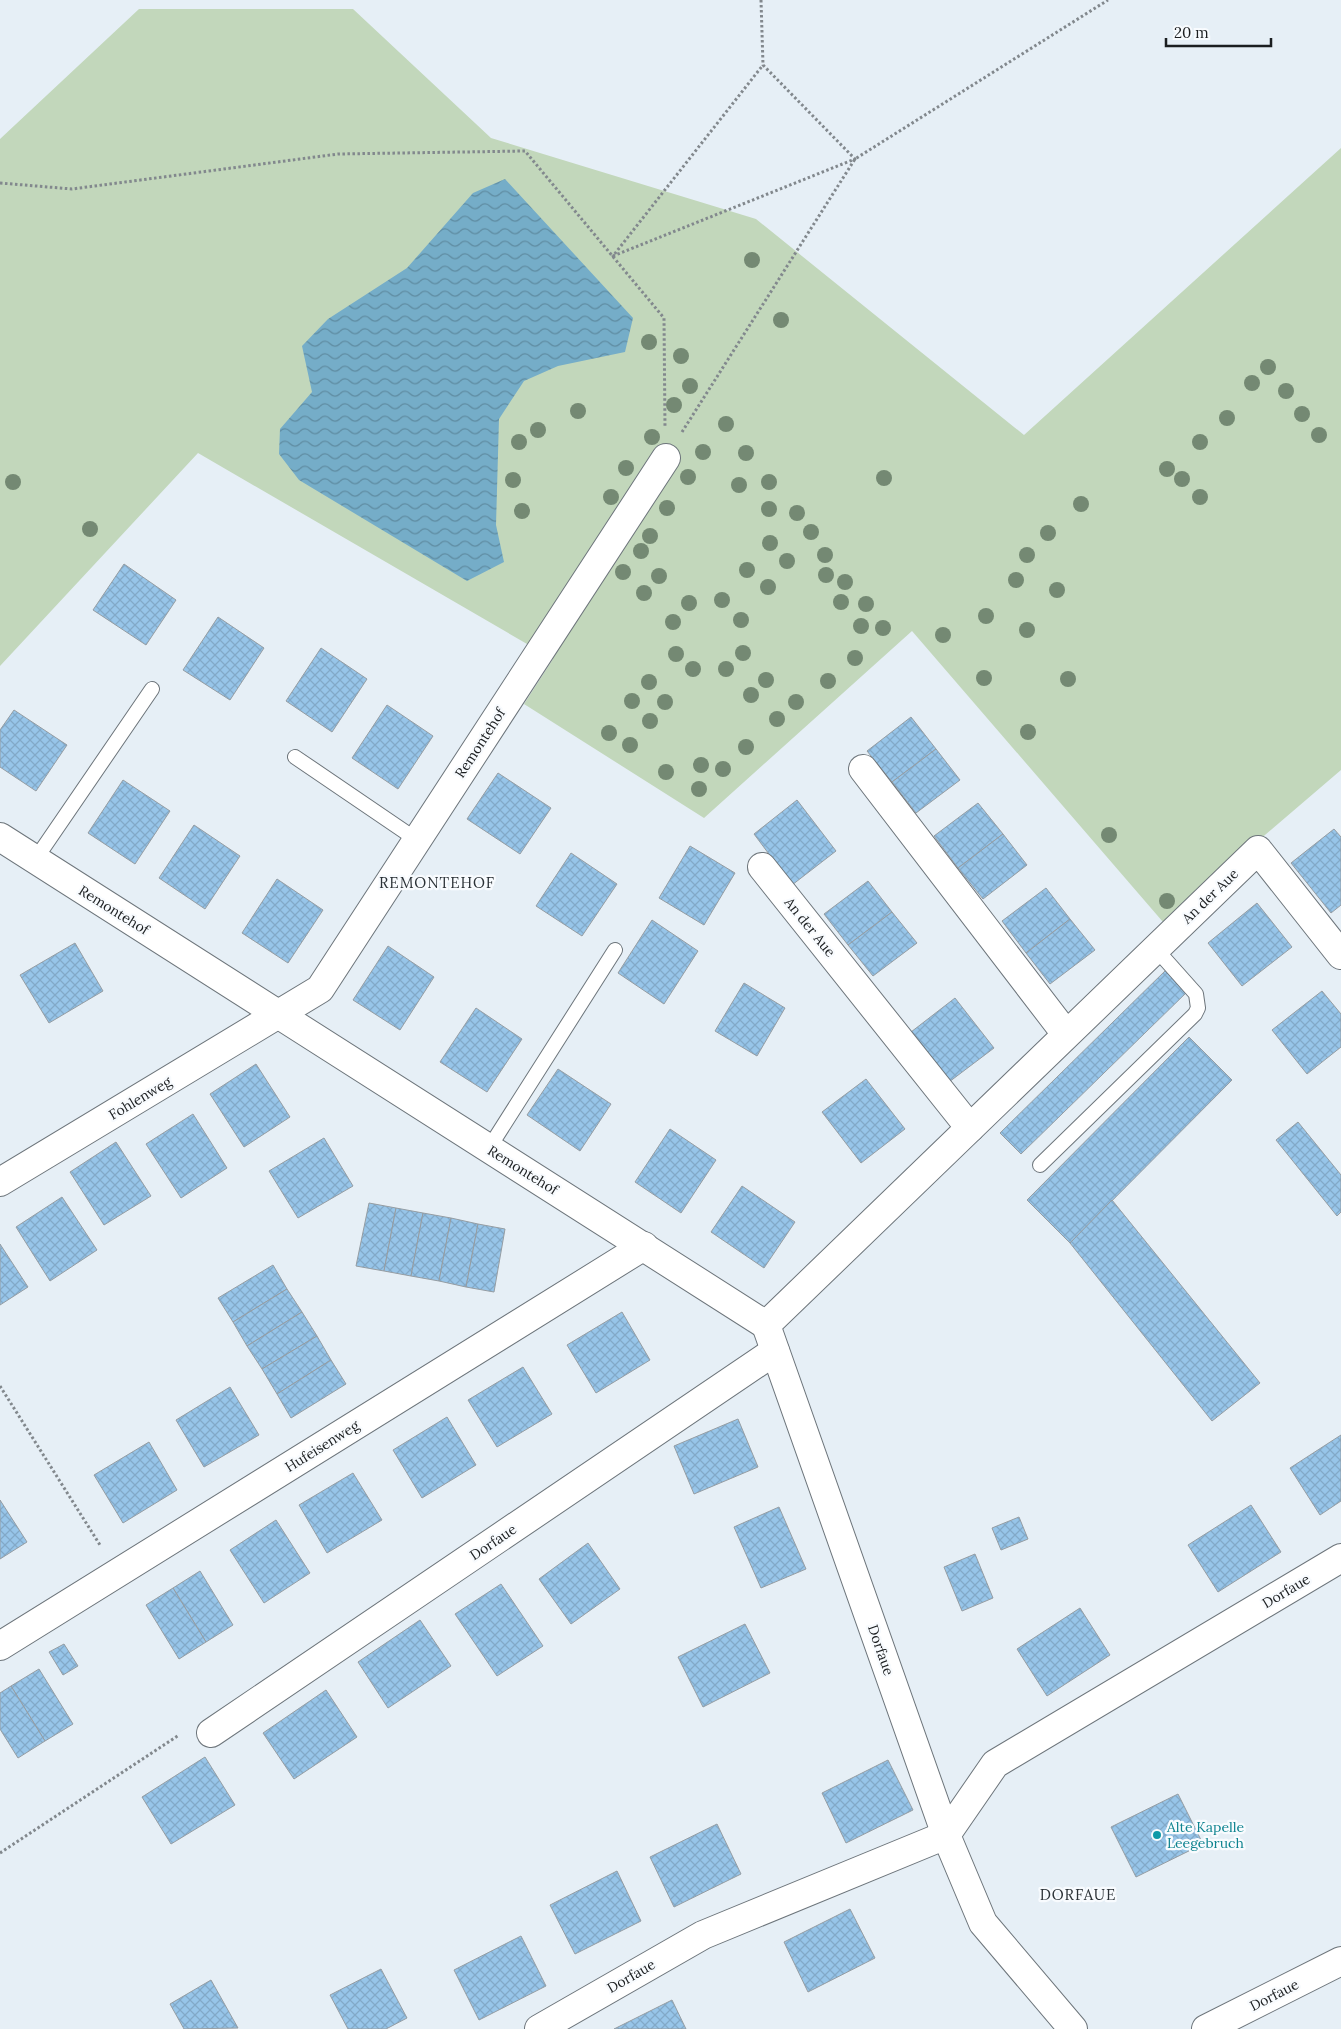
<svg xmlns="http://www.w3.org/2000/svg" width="1341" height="2029" viewBox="0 0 1341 2029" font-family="Lora,serif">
<defs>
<pattern id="water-waves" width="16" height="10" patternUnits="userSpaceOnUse" patternTransform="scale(1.25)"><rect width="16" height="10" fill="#75adc8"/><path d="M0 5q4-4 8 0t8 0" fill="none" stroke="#5f8ca2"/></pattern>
<pattern id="building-cross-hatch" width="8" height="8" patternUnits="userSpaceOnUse" patternTransform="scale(1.25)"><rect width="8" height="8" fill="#97c5e9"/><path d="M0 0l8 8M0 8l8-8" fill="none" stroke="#82a9c8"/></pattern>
</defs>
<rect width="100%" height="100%" fill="#e6eff6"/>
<polygon fill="#c2d7bb" points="139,9 353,9 491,138 756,219 1024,435 1341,148 1341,770 1163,922 912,631 704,818 524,704 553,659 198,453 0,666 0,139"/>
<polygon fill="url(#water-waves)" points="505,179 633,318 625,352 558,366 524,381 499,419 496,525 504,562 467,581 299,480 279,454 280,429 312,392 302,346 328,319 407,268 473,193"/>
<g fill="url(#building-cross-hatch)" stroke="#959da3">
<polygon points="124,564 176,600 146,645 93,610"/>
<polygon points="218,617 264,648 230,700 183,670"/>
<polygon points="321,648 367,679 332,732 286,701"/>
<polygon points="387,705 433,736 398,789 352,758"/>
<polygon points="14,710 67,745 36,791 0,767 0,730"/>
<polygon points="911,717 936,749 892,782 867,751"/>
<polygon points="936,749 960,780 916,813 892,782"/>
<polygon points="498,773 551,808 520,854 467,819"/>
<polygon points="123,780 170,811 135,864 88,833"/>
<polygon points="797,800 836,851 792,885 754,834"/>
<polygon points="978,803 1003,834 958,868 934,836"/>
<polygon points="194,825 240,856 205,909 159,878"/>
<polygon points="1334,829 1341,837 1341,905 1331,913 1291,863"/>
<polygon points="1003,834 1027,865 983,899 958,868"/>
<polygon points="690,846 735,873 704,925 659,898"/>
<polygon points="571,853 617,884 582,936 536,906"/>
<polygon points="277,879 323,910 288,963 242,933"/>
<polygon points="868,881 892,912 848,945 824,914"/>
<polygon points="1046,888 1070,919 1026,953 1002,921"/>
<polygon points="1257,903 1292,947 1242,986 1208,943"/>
<polygon points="892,912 917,943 873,976 848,945"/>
<polygon points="1070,919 1095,950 1050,984 1026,953"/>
<polygon points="652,920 698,951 664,1004 618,973"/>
<polygon points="75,943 103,991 49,1023 20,975"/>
<polygon points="388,946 434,977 400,1030 353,1000"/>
<polygon points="1167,969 1188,991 1021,1154 1000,1133"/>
<polygon points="744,983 785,1008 757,1056 715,1031"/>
<polygon points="1322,991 1341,1014 1341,1047 1307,1074 1272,1030"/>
<polygon points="955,998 994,1048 949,1082 911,1032"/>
<polygon points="476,1008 522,1039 487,1092 440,1062"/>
<polygon points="1189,1037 1232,1080 1070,1243 1027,1200"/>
<polygon points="256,1064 290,1117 244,1147 210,1094"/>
<polygon points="558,1069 611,1104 580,1151 527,1115"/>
<polygon points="866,1079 905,1129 861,1163 822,1112"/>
<polygon points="193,1114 227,1168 181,1198 146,1144"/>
<polygon points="1298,1122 1341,1175 1341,1212 1337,1216 1276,1140"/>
<polygon points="670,1129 716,1160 681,1213 635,1182"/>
<polygon points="324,1138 353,1186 298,1218 269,1171"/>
<polygon points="116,1142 151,1196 104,1225 70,1172"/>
<polygon points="742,1186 795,1222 764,1268 711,1232"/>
<polygon points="62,1197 97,1250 50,1281 16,1227"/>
<polygon points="1112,1200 1260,1383 1212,1421 1070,1243"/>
<polygon points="369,1203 396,1208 384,1271 356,1266"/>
<polygon points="396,1208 423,1213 411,1276 384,1271"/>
<polygon points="423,1213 451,1218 439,1281 411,1276"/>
<polygon points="451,1218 478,1224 466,1287 439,1281"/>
<polygon points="478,1224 505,1229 494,1292 466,1287"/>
<polygon points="0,1244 28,1287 0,1305"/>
<polygon points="273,1265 287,1289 233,1322 218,1298"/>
<polygon points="287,1289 302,1312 247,1346 233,1322"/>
<polygon points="302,1312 317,1336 262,1369 247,1346"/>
<polygon points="622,1312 650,1360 596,1393 567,1345"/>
<polygon points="317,1336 331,1360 277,1394 262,1369"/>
<polygon points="331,1360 346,1384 291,1418 277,1394"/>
<polygon points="523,1367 552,1414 497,1447 468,1400"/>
<polygon points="230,1387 259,1435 204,1467 176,1420"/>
<polygon points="447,1417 476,1465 422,1498 393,1450"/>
<polygon points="738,1419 758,1467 694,1494 674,1446"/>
<polygon points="1341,1435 1341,1501 1320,1515 1290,1468"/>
<polygon points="149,1442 177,1490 123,1523 94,1475"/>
<polygon points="353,1473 382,1520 327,1553 299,1505"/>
<polygon points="0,1500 27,1542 0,1559"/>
<polygon points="1251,1505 1281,1552 1218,1592 1188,1545"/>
<polygon points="779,1507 806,1569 761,1588 734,1527"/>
<polygon points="1019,1517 1028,1539 1001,1550 992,1528"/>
<polygon points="276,1520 310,1573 264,1603 230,1550"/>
<polygon points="588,1543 620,1589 571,1624 539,1579"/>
<polygon points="975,1554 993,1598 962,1611 944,1567"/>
<polygon points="200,1571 233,1625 206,1642 173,1588"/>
<polygon points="501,1584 543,1646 497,1676 455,1614"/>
<polygon points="173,1588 206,1642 179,1659 146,1605"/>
<polygon points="1080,1608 1110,1655 1047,1696 1017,1649"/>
<polygon points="420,1620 451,1666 388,1708 358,1662"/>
<polygon points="745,1624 770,1673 703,1707 678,1657"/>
<polygon points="64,1644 78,1666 63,1675 49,1652"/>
<polygon points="39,1669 73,1724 45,1741 11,1686"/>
<polygon points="11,1686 45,1741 18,1758 0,1729 0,1693"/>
<polygon points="326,1690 357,1737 294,1779 263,1733"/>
<polygon points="205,1757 235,1805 171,1844 142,1797"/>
<polygon points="888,1760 913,1810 846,1843 822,1793"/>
<polygon points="1178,1794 1203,1844 1136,1877 1111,1827"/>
<polygon points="717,1824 741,1874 674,1907 650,1857"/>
<polygon points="617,1871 641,1921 575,1954 550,1905"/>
<polygon points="850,1909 875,1958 808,1992 784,1942"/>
<polygon points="521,1936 546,1986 479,2020 454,1970"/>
<polygon points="381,1969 407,2018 386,2029 348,2029 330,1995"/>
<polygon points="211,1980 238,2028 184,2029 170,2004"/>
<polygon points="672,2000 686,2029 614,2029"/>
</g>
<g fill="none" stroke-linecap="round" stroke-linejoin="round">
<defs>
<g id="service">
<polyline points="295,757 417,840"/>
<polyline points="35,860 152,689"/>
<polyline points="489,1148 615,950"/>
<polyline points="1040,1165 1195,1014 1198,1008 1196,994 1155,948"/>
</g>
<g id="minor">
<polyline points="863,769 1066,1034"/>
<polyline points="0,837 766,1325"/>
<polyline points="762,867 970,1128"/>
<polyline points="0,1182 320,989 666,458"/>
<polyline points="766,1325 1258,850 1341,955"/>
<polyline points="766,1325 946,1835 983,1923 1073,2029"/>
<polyline points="0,1646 644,1246"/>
<polyline points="211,1733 775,1351"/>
<polyline points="539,2029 703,1935 946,1835 995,1764 1341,1558"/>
<polyline points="1206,2029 1341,1961"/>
</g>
</defs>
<use href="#service" stroke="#6d757b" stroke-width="16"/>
<use href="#minor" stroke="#6d757b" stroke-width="30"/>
<g stroke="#82888d" stroke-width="3" stroke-dasharray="2.5 2.5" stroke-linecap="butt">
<polyline points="761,0 763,65 855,159 613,256 763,65"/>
<polyline points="0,183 72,189 338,154 525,151 664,318 665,428"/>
<polyline points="682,432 855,159 1108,0"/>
<polyline points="0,1386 100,1545"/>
<polyline points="0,1853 179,1735"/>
</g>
<use href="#service" stroke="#fff" stroke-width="14"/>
<use href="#minor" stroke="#fff" stroke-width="28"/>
</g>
<g fill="#748973">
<circle cx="752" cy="260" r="8"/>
<circle cx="781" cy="320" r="8"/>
<circle cx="649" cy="342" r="8"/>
<circle cx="681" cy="356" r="8"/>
<circle cx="1268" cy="367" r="8"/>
<circle cx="1252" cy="383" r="8"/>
<circle cx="690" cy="386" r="8"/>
<circle cx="1286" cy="391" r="8"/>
<circle cx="674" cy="405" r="8"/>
<circle cx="578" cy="411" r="8"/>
<circle cx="1302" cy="414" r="8"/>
<circle cx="1227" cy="418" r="8"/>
<circle cx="726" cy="424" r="8"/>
<circle cx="538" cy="430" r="8"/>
<circle cx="1319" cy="435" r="8"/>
<circle cx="652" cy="437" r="8"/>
<circle cx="519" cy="442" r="8"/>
<circle cx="1200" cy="442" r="8"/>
<circle cx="703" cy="452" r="8"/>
<circle cx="746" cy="453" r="8"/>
<circle cx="626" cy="468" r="8"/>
<circle cx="1167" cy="469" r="8"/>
<circle cx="688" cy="477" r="8"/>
<circle cx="884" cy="478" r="8"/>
<circle cx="1182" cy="479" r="8"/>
<circle cx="513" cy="480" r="8"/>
<circle cx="13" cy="482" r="8"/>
<circle cx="769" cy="482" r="8"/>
<circle cx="739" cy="485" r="8"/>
<circle cx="611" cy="497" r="8"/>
<circle cx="1200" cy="497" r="8"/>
<circle cx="1081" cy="504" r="8"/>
<circle cx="667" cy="508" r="8"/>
<circle cx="769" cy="509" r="8"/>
<circle cx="522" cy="511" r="8"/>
<circle cx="797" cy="513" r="8"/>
<circle cx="90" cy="529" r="8"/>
<circle cx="811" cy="532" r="8"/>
<circle cx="1048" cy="533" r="8"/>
<circle cx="650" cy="536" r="8"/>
<circle cx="770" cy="543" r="8"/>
<circle cx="641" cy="551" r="8"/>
<circle cx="825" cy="555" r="8"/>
<circle cx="1027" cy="555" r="8"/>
<circle cx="787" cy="561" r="8"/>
<circle cx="747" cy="570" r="8"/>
<circle cx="623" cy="572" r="8"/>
<circle cx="826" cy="575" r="8"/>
<circle cx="659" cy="576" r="8"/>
<circle cx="1016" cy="580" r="8"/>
<circle cx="845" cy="582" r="8"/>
<circle cx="768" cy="587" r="8"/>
<circle cx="1057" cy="590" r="8"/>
<circle cx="644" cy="593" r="8"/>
<circle cx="722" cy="600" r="8"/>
<circle cx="841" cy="602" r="8"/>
<circle cx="689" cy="603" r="8"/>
<circle cx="866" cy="604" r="8"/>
<circle cx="986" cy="616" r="8"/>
<circle cx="741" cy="620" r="8"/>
<circle cx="673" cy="622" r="8"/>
<circle cx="861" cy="626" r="8"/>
<circle cx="883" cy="628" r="8"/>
<circle cx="1027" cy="630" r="8"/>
<circle cx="943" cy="635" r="8"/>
<circle cx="743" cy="653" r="8"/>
<circle cx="676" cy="654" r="8"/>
<circle cx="855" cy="658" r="8"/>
<circle cx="693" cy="669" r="8"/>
<circle cx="726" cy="669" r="8"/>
<circle cx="984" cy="678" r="8"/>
<circle cx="1068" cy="679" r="8"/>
<circle cx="766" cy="680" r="8"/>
<circle cx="828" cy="681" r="8"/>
<circle cx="649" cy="682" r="8"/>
<circle cx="751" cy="695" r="8"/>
<circle cx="632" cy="701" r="8"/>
<circle cx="665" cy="702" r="8"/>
<circle cx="796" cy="702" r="8"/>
<circle cx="777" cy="719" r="8"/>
<circle cx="650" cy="721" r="8"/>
<circle cx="1028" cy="732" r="8"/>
<circle cx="609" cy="733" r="8"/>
<circle cx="630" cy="745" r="8"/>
<circle cx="746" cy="747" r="8"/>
<circle cx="701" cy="765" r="8"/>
<circle cx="723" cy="769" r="8"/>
<circle cx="666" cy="772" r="8"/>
<circle cx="699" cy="789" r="8"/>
<circle cx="1109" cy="835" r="8"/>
<circle cx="1167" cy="901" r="8"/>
</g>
<circle fill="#0f9aa8" stroke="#f8fbfe" stroke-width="2" cx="1157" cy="1835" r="5"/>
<g text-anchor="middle" stroke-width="4.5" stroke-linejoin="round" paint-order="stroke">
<g font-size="14" fill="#1b1e20" stroke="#f8fbfe">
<text transform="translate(480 743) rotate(-57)" y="5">Remontehof</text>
<text transform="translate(1210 896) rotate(-44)" y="5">An der Aue</text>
<text transform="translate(114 910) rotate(32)" y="5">Remontehof</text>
<text transform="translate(810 927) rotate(51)" y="5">An der Aue</text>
<text transform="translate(140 1098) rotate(-31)" y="5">Fohlenweg</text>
<text transform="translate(523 1170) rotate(32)" y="5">Remontehof</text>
<text transform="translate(322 1446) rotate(-32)" y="5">Hufeisenweg</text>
<text transform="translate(493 1542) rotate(-34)" y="5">Dorfaue</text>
<text transform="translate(1286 1591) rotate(-31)" y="5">Dorfaue</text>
<text transform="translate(881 1650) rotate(71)" y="5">Dorfaue</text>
<text transform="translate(631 1976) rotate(-30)" y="5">Dorfaue</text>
<text transform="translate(1274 1995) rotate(-27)" y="5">Dorfaue</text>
</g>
<g font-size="14" fill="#0d838f" stroke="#f8fbfe" text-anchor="start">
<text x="1167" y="1832">Alte Kapelle<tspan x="1167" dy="16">Leegebruch</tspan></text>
</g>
<g font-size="15" letter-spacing="1" fill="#2a3136" stroke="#f8fbfe">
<text x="437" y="888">REMONTEHOF</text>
<text x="1078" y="1900">DORFAUE</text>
</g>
</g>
<path d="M1166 38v8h105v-8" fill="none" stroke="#1b1e20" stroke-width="2.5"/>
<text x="1174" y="38" font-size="15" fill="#1b1e20" stroke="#f8fbfe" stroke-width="4" paint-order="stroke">20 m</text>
</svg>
